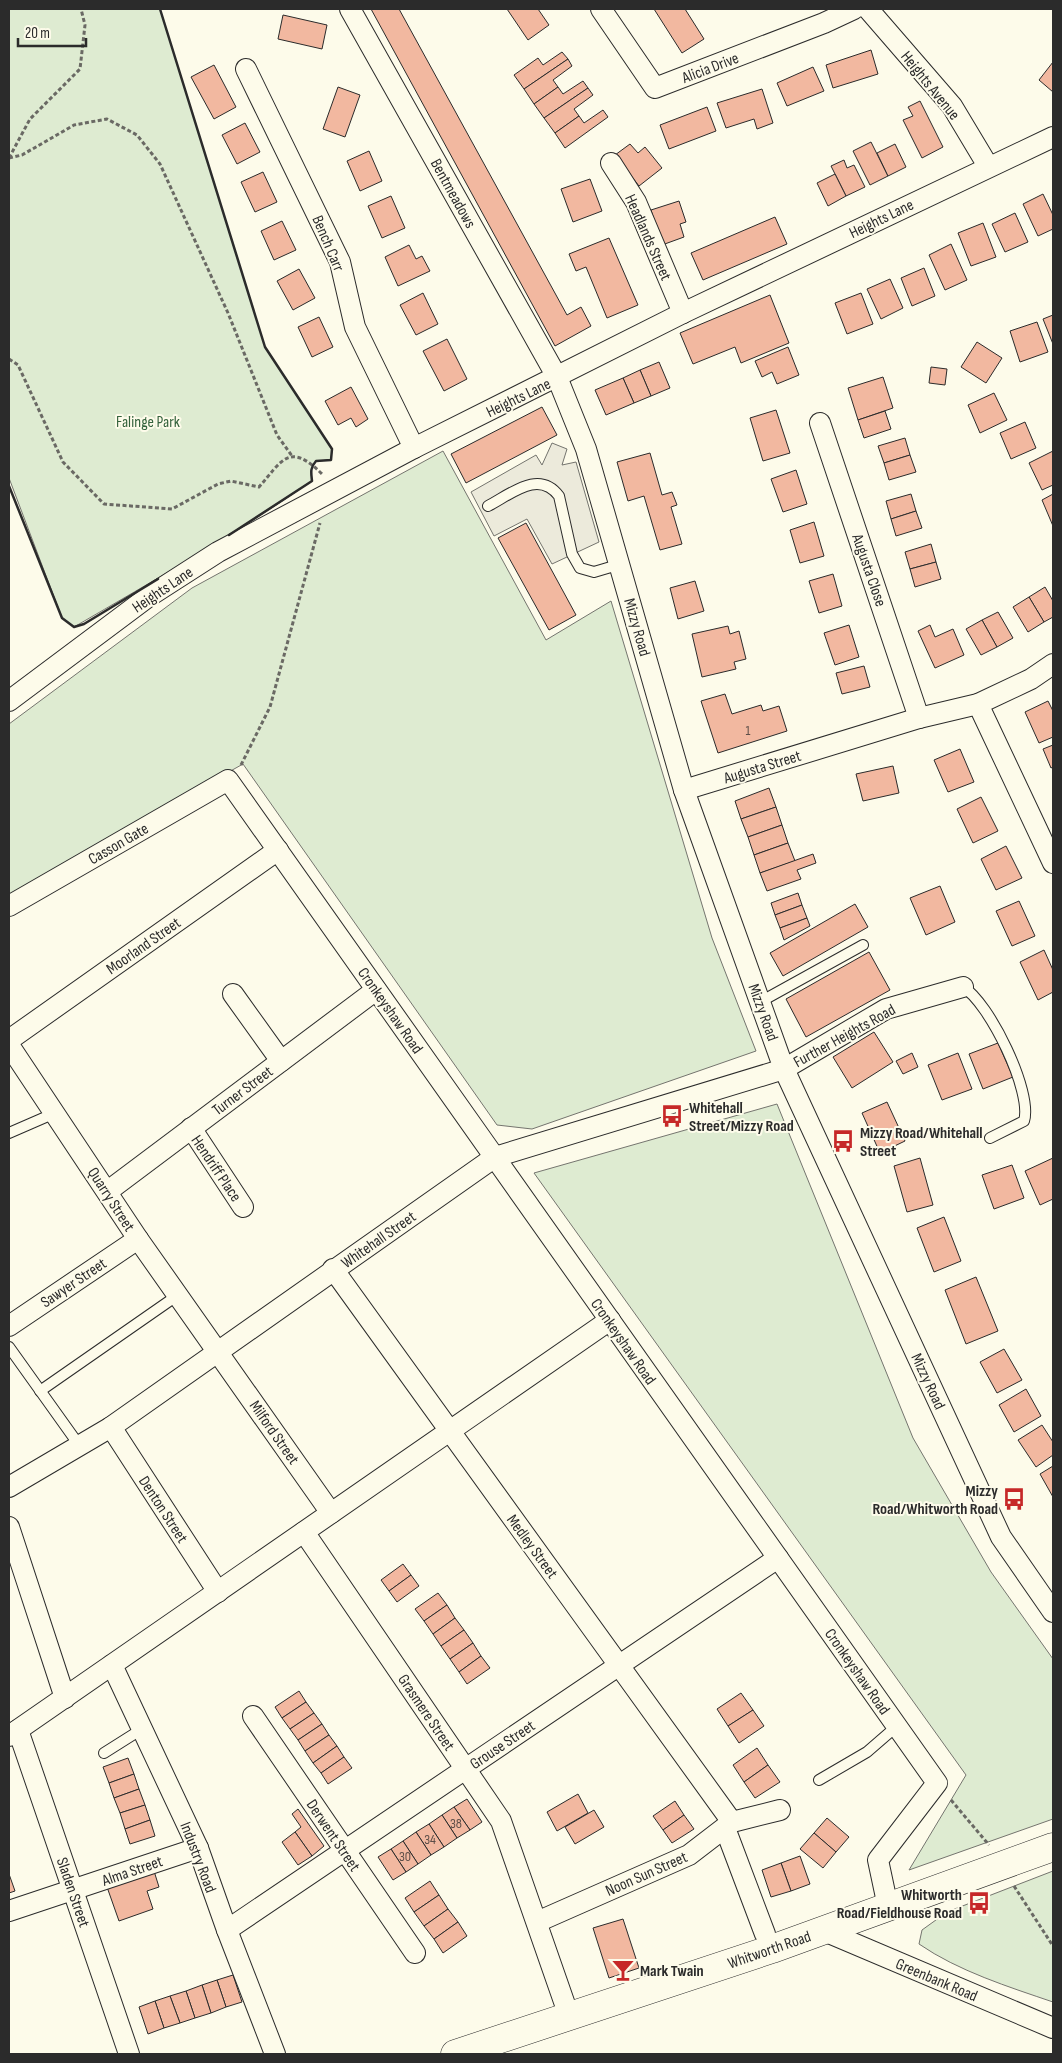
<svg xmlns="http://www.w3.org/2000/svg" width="1062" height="2063" viewBox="0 0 1062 2063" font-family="'Sofia Sans Condensed',sans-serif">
<rect width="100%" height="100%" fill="#fdfbea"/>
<g fill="#deebd1" stroke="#74746e">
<path d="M9 9H160L265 347 332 449 331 460 316 461C310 468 311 472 312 481 235 534 155 580 74 627L62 618 9 478Z"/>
<polygon points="443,451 546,640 611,601 712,938 756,1051 532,1129 497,1125 243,764 9,895 9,724 192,588"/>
<polygon points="777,1104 913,1438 991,1572 1053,1659 1053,1819 909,1870 966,1775 534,1173"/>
<path d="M1053 1871V2002C1009 1987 958 1971 919 1944L922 1930 947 1912Z"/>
</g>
<polygon fill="#eceadb" stroke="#74746e" points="552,443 567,449 562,465 576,462 599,542 552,564 527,519 494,536 471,492 536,455 542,465"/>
<g fill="#f2b8a0" stroke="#2b2b2b">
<polygon points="371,9 399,9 567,315 581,307 591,326 555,346"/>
<polygon points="507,9 538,9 549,25 528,40"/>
<polygon points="654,9 685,9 704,39 682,53"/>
<polygon points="283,15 327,25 322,49 278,39"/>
<polygon points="871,50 878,74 833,88 826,65"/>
<polygon points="562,52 568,59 524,89 514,75 538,58 543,65"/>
<polygon points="568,59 572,66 553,80 558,87 534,104 524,89"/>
<polygon points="1053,62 1053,92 1039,80"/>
<polygon points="214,65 236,107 214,119 191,77"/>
<polygon points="813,67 824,91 787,106 777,83"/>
<polygon points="583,81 588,88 544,118 534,104 558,87 563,94"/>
<polygon points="338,87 360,95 345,137 323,129"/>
<polygon points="588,88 593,95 574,109 579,116 555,133 544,118"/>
<polygon points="762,89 773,123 757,129 754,119 726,128 717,103"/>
<polygon points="920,101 943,147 922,158 903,120 913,116 908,107"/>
<polygon points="707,107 716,131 669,149 660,125"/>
<polygon points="603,110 608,117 565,148 555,133 579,116 584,123"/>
<polygon points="245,123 260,152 237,164 222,135"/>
<polygon points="871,142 888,176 870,185 853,151"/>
<polygon points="630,144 638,153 645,147 662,168 639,186 615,155"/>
<polygon points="895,144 906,167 888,176 877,153"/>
<polygon points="369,151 382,181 360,191 347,161"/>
<polygon points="844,160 847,168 854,165 865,187 846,196 831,166"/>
<polygon points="263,172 277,202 255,212 241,182"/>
<polygon points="835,174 846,196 828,206 817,183"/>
<polygon points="590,179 602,211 573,222 561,189"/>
<polygon points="1043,194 1053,215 1053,229 1038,236 1023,204"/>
<polygon points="391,196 405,228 382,238 368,206"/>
<polygon points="679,201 686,222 680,224 684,237 662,245 651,210"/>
<polygon points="1015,213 1028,242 1005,252 992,224"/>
<polygon points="775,217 787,244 703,280 691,253"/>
<polygon points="282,221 296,250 274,260 261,231"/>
<polygon points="983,223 996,257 971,266 958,233"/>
<polygon points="609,238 638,305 607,318 586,267 576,271 569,254"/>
<polygon points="951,244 967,280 945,290 929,255"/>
<polygon points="409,245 416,259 422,256 430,271 398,286 385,257"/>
<polygon points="924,268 935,296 912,306 901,278"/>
<polygon points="299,269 315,298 293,310 277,281"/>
<polygon points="890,279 903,308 881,319 867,289"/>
<polygon points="423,293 438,324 416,335 400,305"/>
<polygon points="861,293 873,324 847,334 835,303"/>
<polygon points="770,295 789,343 741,363 735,347 693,364 680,333"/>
<polygon points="1053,315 1053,344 1043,319"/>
<polygon points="319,317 333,347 312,357 298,327"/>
<polygon points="1037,322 1048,352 1020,362 1010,331"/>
<polygon points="447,339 467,379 444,391 423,351"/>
<polygon points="977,342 1002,358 986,383 961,367"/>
<polygon points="788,347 799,375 777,384 772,372 762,377 755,361"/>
<polygon points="659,362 670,388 651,396 640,370"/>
<polygon points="931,367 947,369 945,385 929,383"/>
<polygon points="640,370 651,396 634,403 623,378"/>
<polygon points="883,377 893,408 858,420 848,388"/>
<polygon points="623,378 634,403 606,415 595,390"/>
<polygon points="351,387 368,419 356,427 351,418 338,425 325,401"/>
<polygon points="994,393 1007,420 980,433 968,405"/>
<polygon points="542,407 557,435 466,483 451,454"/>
<polygon points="776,410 790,453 763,461 750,418"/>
<polygon points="885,411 891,429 864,438 858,420"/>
<polygon points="1025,422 1036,448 1011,459 1000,433"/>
<polygon points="905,438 910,455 884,463 878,446"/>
<polygon points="1053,451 1053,485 1042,490 1029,463"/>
<polygon points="650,453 662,495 672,492 677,505 671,507 682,544 660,550 644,496 628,501 617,462"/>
<polygon points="910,455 916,472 889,480 884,463"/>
<polygon points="796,470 807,504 783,512 771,479"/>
<polygon points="911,494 916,511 891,519 886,501"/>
<polygon points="1053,494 1053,526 1042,500"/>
<polygon points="916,511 922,528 896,536 891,519"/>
<polygon points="814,522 824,556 800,563 790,530"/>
<polygon points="526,523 576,615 549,630 498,538"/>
<polygon points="931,544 936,562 910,569 905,552"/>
<polygon points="936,562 941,579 915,587 910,569"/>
<polygon points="833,574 842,606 819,613 809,581"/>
<polygon points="695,581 704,611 678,619 670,588"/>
<polygon points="1045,587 1053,601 1053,617 1044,622 1029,597"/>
<polygon points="1029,597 1044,622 1028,632 1013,607"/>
<polygon points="998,612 1013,638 997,647 982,620"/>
<polygon points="982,620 997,647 981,655 966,629"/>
<polygon points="849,625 859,657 835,665 824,633"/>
<polygon points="930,625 935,637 953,629 964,655 935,668 918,631"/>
<polygon points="728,626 730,634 739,631 746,659 734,662 736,669 702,677 692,634"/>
<polygon points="864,666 870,687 842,694 836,673"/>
<polygon points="725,694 732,714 761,705 763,711 779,706 787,731 718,753 701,701"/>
<polygon points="1048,701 1053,711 1053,737 1039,743 1025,712"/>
<polygon points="1053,745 1053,767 1051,768 1043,749"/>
<polygon points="960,749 974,782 948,792 934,760"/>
<polygon points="893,766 899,793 863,801 856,774"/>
<polygon points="769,788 776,807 741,819 735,801"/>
<polygon points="981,797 998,831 973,843 957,809"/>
<polygon points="776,807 782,825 748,837 741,819"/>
<polygon points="782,825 788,843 754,855 748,837"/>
<polygon points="788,843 795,861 760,873 754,855"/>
<polygon points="1006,846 1022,878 996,890 981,859"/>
<polygon points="813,854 816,863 797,870 801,879 767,891 760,873"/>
<polygon points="940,886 955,922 926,935 910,898"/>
<polygon points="798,893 802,905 775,915 771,903"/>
<polygon points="1019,901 1035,936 1012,946 996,911"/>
<polygon points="855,904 868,927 783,976 770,953"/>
<polygon points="802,905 807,918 780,928 775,915"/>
<polygon points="807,918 810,926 784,940 780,928"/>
<polygon points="1044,950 1053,970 1053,992 1038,1000 1020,962"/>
<polygon points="869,952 890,990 806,1037 786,999"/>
<polygon points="874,1032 893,1062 852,1088 833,1057"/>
<polygon points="998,1043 1013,1077 983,1089 969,1054"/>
<polygon points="912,1053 918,1067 903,1074 896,1061"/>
<polygon points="958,1053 972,1089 942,1100 928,1065"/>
<polygon points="887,1102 905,1141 880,1153 862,1113"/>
<polygon points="920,1158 933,1205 907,1212 894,1166"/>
<polygon points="1053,1158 1053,1199 1040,1205 1025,1171"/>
<polygon points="1012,1165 1024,1198 994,1209 982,1175"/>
<polygon points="944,1217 961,1261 934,1272 917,1228"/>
<polygon points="976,1277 998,1331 966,1344 945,1290"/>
<polygon points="1004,1349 1022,1380 997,1393 980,1362"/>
<polygon points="1026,1389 1041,1416 1014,1432 999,1405"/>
<polygon points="1042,1425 1053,1442 1053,1455 1036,1467 1018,1440"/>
<polygon points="1053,1466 1053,1497 1040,1474"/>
<polygon points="403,1564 411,1575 389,1591 381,1580"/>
<polygon points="411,1575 419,1586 397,1602 389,1591"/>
<polygon points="438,1593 447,1605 424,1621 415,1609"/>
<polygon points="447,1605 455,1618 433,1634 424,1621"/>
<polygon points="455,1618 464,1630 441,1646 433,1634"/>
<polygon points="464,1630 473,1643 450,1659 441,1646"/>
<polygon points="473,1643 481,1656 459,1672 450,1659"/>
<polygon points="481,1656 490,1668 467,1684 459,1672"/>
<polygon points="299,1691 306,1702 282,1718 275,1707"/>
<polygon points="741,1693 753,1710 728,1726 717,1709"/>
<polygon points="306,1702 314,1713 290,1729 282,1718"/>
<polygon points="753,1710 764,1726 739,1743 728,1726"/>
<polygon points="314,1713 322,1724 298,1740 290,1729"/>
<polygon points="322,1724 329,1735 305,1751 298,1740"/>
<polygon points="329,1735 337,1746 313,1763 305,1751"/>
<polygon points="337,1746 344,1757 321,1773 313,1763"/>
<polygon points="757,1748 768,1765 744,1782 733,1765"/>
<polygon points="344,1757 352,1768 328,1784 321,1773"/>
<polygon points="128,1758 134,1774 109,1783 103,1767"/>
<polygon points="768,1765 780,1782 755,1798 744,1782"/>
<polygon points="134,1774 139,1789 114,1798 109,1783"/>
<polygon points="139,1789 145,1805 120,1813 114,1798"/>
<polygon points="578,1794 588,1813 557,1831 547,1812"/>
<polygon points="467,1799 482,1822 470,1830 454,1807"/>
<polygon points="675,1801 684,1815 663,1830 653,1816"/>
<polygon points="145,1805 150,1820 125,1829 120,1813"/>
<polygon points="454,1807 470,1830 457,1838 442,1815"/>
<polygon points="298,1809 324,1846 312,1856 295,1832 301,1827 292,1814"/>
<polygon points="594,1810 604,1827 575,1844 565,1827"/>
<polygon points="442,1815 457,1838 444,1847 429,1824"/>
<polygon points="684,1815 694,1829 672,1843 663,1830"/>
<polygon points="827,1818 849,1837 836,1852 814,1833"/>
<polygon points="150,1820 155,1836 130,1844 125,1829"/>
<polygon points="429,1824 444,1847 431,1855 416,1832"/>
<polygon points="295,1832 312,1856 298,1865 282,1842"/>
<polygon points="416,1832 431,1855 418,1864 403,1841"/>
<polygon points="814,1833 836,1852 823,1868 800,1849"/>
<polygon points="403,1841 418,1864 406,1872 391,1849"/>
<polygon points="391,1849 406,1872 393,1880 378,1857"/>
<polygon points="800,1856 810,1884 791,1891 781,1863"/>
<polygon points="781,1863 791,1891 771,1897 762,1870"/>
<polygon points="154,1871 159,1887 147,1891 153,1909 119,1921 107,1887"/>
<polygon points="9,1874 15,1891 9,1893"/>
<polygon points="430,1881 439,1895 414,1912 405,1898"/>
<polygon points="439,1895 448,1909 424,1926 414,1912"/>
<polygon points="448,1909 458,1922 434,1939 424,1926"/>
<polygon points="623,1919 639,1968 609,1978 593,1928"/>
<polygon points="458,1922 467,1936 443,1953 434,1939"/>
<polygon points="233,1975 242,2002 226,2007 217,1980"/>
<polygon points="217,1980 226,2007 211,2013 202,1985"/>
<polygon points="202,1985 211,2013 195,2018 186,1991"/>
<polygon points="186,1991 195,2018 180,2023 170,1996"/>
<polygon points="170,1996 180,2023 164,2028 155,2001"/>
<polygon points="155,2001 164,2028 148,2034 139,2007"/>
</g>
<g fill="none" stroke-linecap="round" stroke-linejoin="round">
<defs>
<g id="lane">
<path d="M488 506C511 494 539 469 559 496L572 554 580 568 594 572 621 564"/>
<path d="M963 987C989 1002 1033 1092 1024 1121L990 1138"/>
<polyline points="760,1002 863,945"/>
<polyline points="9,1133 55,1113"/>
<polyline points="9,1347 79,1445"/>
<polyline points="40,1391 178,1295"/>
<polyline points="104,1753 142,1729"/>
<polyline points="819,1780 867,1752 897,1726"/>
</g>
<g id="street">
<polyline points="350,9 557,377 586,449 684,790 784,1069 1001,1537 1053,1612"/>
<polyline points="601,9 655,88 824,23 854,9"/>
<polyline points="868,9 952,106 988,166"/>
<polyline points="246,69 340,262 355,327 414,448"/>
<polyline points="611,163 636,202 683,313"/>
<polyline points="820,423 919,718"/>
<polyline points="9,701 148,597 218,552 414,448 683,313 1053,137"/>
<polyline points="978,704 1053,863"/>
<polyline points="684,790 919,718 978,704 1031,679 1053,664"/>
<polyline points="9,906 228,780 937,1783 878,1860 888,1907"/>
<polyline points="233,994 281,1061"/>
<polyline points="9,1040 278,850"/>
<polyline points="9,1045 138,1239 331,1513"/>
<polyline points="191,1128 243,1207"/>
<polyline points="108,1191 376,990"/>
<polyline points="333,1269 732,1822"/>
<polyline points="9,1326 138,1239"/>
<polyline points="111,1427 218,1592"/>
<polyline points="9,1487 111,1427 495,1157 784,1069 886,1009 963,987"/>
<polyline points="9,1527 65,1698"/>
<polyline points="304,1532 501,1821 569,2016"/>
<polyline points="112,1665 198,1848 227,1930 275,2054"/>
<polyline points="253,1716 415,1953"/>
<polyline points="18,1730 129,2054"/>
<polyline points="9,1736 610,1320"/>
<polyline points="725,1828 765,1934"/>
<polyline points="9,1911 198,1848"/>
<polyline points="537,1922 689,1855 732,1822 780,1810"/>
<polyline points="227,1930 778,1558"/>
<polyline points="822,1930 1053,2028"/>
</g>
<polyline id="primary" points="455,2054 772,1949 1053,1847"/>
</defs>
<use href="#lane" stroke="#2b2b2b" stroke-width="12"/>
<use href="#street" stroke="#2b2b2b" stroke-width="22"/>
<use href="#primary" stroke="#2b2b2b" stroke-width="29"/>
<g stroke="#6a6964" stroke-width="3" stroke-dasharray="4 2.5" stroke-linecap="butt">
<polyline points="9,158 22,155 74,125 107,119 137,135 160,164 228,313 277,435 292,456"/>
<polyline points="9,158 30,119 80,69 85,25 81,9"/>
<path d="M9 359 18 365 63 462 104 504 172 509 218 484 231 481 259 487C282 461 289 441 322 474"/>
<polyline points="241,765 270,707 320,523"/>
<polyline points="951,1800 989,1845"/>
<polyline points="1014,1886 1053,1946"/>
</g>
<use href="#lane" stroke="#fdfbea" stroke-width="10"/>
<use href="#street" stroke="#fdfbea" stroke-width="20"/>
<use href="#primary" stroke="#fdfbea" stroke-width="28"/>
<g stroke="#2b2b2b" stroke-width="2.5">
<path d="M160 9 265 347 332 449 331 460 316 461C310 468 311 472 312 481L229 535"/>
<polyline points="9,486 62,618 74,627 84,624 158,579"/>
</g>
</g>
<defs>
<symbol id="bus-bare" viewBox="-9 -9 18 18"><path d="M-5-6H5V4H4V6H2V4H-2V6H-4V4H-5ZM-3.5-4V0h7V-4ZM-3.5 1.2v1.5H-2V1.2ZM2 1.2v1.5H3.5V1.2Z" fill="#c62828" stroke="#fdfbea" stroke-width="2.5" paint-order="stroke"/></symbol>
<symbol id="bar-bare" viewBox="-9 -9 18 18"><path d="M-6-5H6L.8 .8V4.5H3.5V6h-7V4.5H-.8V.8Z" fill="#c62828" stroke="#fdfbea" stroke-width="2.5" paint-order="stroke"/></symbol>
</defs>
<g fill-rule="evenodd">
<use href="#bus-bare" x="656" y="1100" width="32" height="32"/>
<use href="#bus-bare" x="827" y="1125" width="32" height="32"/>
<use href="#bus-bare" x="998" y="1483" width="32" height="32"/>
<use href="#bus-bare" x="963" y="1887" width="32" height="32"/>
<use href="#bar-bare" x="607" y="1954" width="32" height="32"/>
</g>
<g text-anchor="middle" stroke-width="4" stroke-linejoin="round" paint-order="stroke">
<g font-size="14" fill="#5d4e48">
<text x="748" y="735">1</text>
<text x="456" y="1828">38</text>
<text x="430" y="1844">34</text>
<text x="405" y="1861">30</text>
</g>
<g font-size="16" fill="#2b2b2b" stroke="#fdfbea">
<text transform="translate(710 67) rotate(-21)" y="6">Alicia Drive</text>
<text transform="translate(931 85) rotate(51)" y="6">Heights Avenue</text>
<text transform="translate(454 193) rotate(61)" y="6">Bentmeadows</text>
<text transform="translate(881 218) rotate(-26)" y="6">Heights Lane</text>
<text transform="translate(649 237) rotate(66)" y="6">Headlands Street</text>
<text transform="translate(329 243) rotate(67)" y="6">Bench Carr</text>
<text transform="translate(518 397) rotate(-26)" y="6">Heights Lane</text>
<text transform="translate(870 570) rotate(71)" y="6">Augusta Close</text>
<text transform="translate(162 589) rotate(-34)" y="6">Heights Lane</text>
<text transform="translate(638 627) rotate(74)" y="6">Mizzy Road</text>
<text transform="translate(762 766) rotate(-17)" y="6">Augusta Street</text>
<text transform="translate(118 843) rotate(-30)" y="6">Casson Gate</text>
<text transform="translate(143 945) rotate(-35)" y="6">Moorland Street</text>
<text transform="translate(391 1010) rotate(55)" y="6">Cronkeyshaw Road</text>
<text transform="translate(764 1012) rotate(70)" y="6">Mizzy Road</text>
<text transform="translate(844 1035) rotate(-29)" y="6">Further Heights Road</text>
<text transform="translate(242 1090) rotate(-37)" y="6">Turner Street</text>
<text transform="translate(217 1168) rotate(56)" y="6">Hendriff Place</text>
<text transform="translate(112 1199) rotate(57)" y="6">Quarry Street</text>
<text transform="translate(378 1239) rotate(-35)" y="6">Whitehall Street</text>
<text transform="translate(73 1282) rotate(-34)" y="6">Sawyer Street</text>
<text transform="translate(624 1341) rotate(55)" y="6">Cronkeyshaw Road</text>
<text transform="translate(929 1381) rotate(65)" y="6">Mizzy Road</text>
<text transform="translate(275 1432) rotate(55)" y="6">Milford Street</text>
<text transform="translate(164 1509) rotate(57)" y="6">Denton Street</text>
<text transform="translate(533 1546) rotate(54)" y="6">Medley Street</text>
<text transform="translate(858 1671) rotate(55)" y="6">Cronkeyshaw Road</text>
<text transform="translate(427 1712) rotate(56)" y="6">Grasmere Street</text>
<text transform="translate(502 1744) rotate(-34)" y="6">Grouse Street</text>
<text transform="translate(334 1835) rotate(56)" y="6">Derwent Street</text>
<text transform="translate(199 1857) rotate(69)" y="6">Industry Road</text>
<text transform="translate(132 1870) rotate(-19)" y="6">Alma Street</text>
<text transform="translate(646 1873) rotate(-24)" y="6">Noon Sun Street</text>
<text transform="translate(74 1892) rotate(71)" y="6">Sladen Street</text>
<text transform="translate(769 1949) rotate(-19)" y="6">Whitworth Road</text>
<text transform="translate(937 1979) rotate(23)" y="6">Greenbank Road</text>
</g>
<g font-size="16" fill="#34623c" stroke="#fdfbea">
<text x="148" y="427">Falinge Park</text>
</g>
<g font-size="16" font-weight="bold" fill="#2b2b2b" stroke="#fdfbea" text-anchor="start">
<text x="689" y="1113">Whitehall<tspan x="689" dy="18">Street/Mizzy Road</tspan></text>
<text x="860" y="1138">Mizzy Road/Whitehall<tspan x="860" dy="18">Street</tspan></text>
<text x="998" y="1496" text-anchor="end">Mizzy<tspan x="998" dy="18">Road/Whitworth Road</tspan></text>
<text x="962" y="1900" text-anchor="end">Whitworth<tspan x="962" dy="18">Road/Fieldhouse Road</tspan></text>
<text x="640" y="1976">Mark Twain</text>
</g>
</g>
<rect width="1062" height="2063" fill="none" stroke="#2b2b2b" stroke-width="20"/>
<path d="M18 38v8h68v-8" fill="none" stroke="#2b2b2b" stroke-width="2.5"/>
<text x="25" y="38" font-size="15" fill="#2b2b2b" stroke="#fdfbea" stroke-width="4" paint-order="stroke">20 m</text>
</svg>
